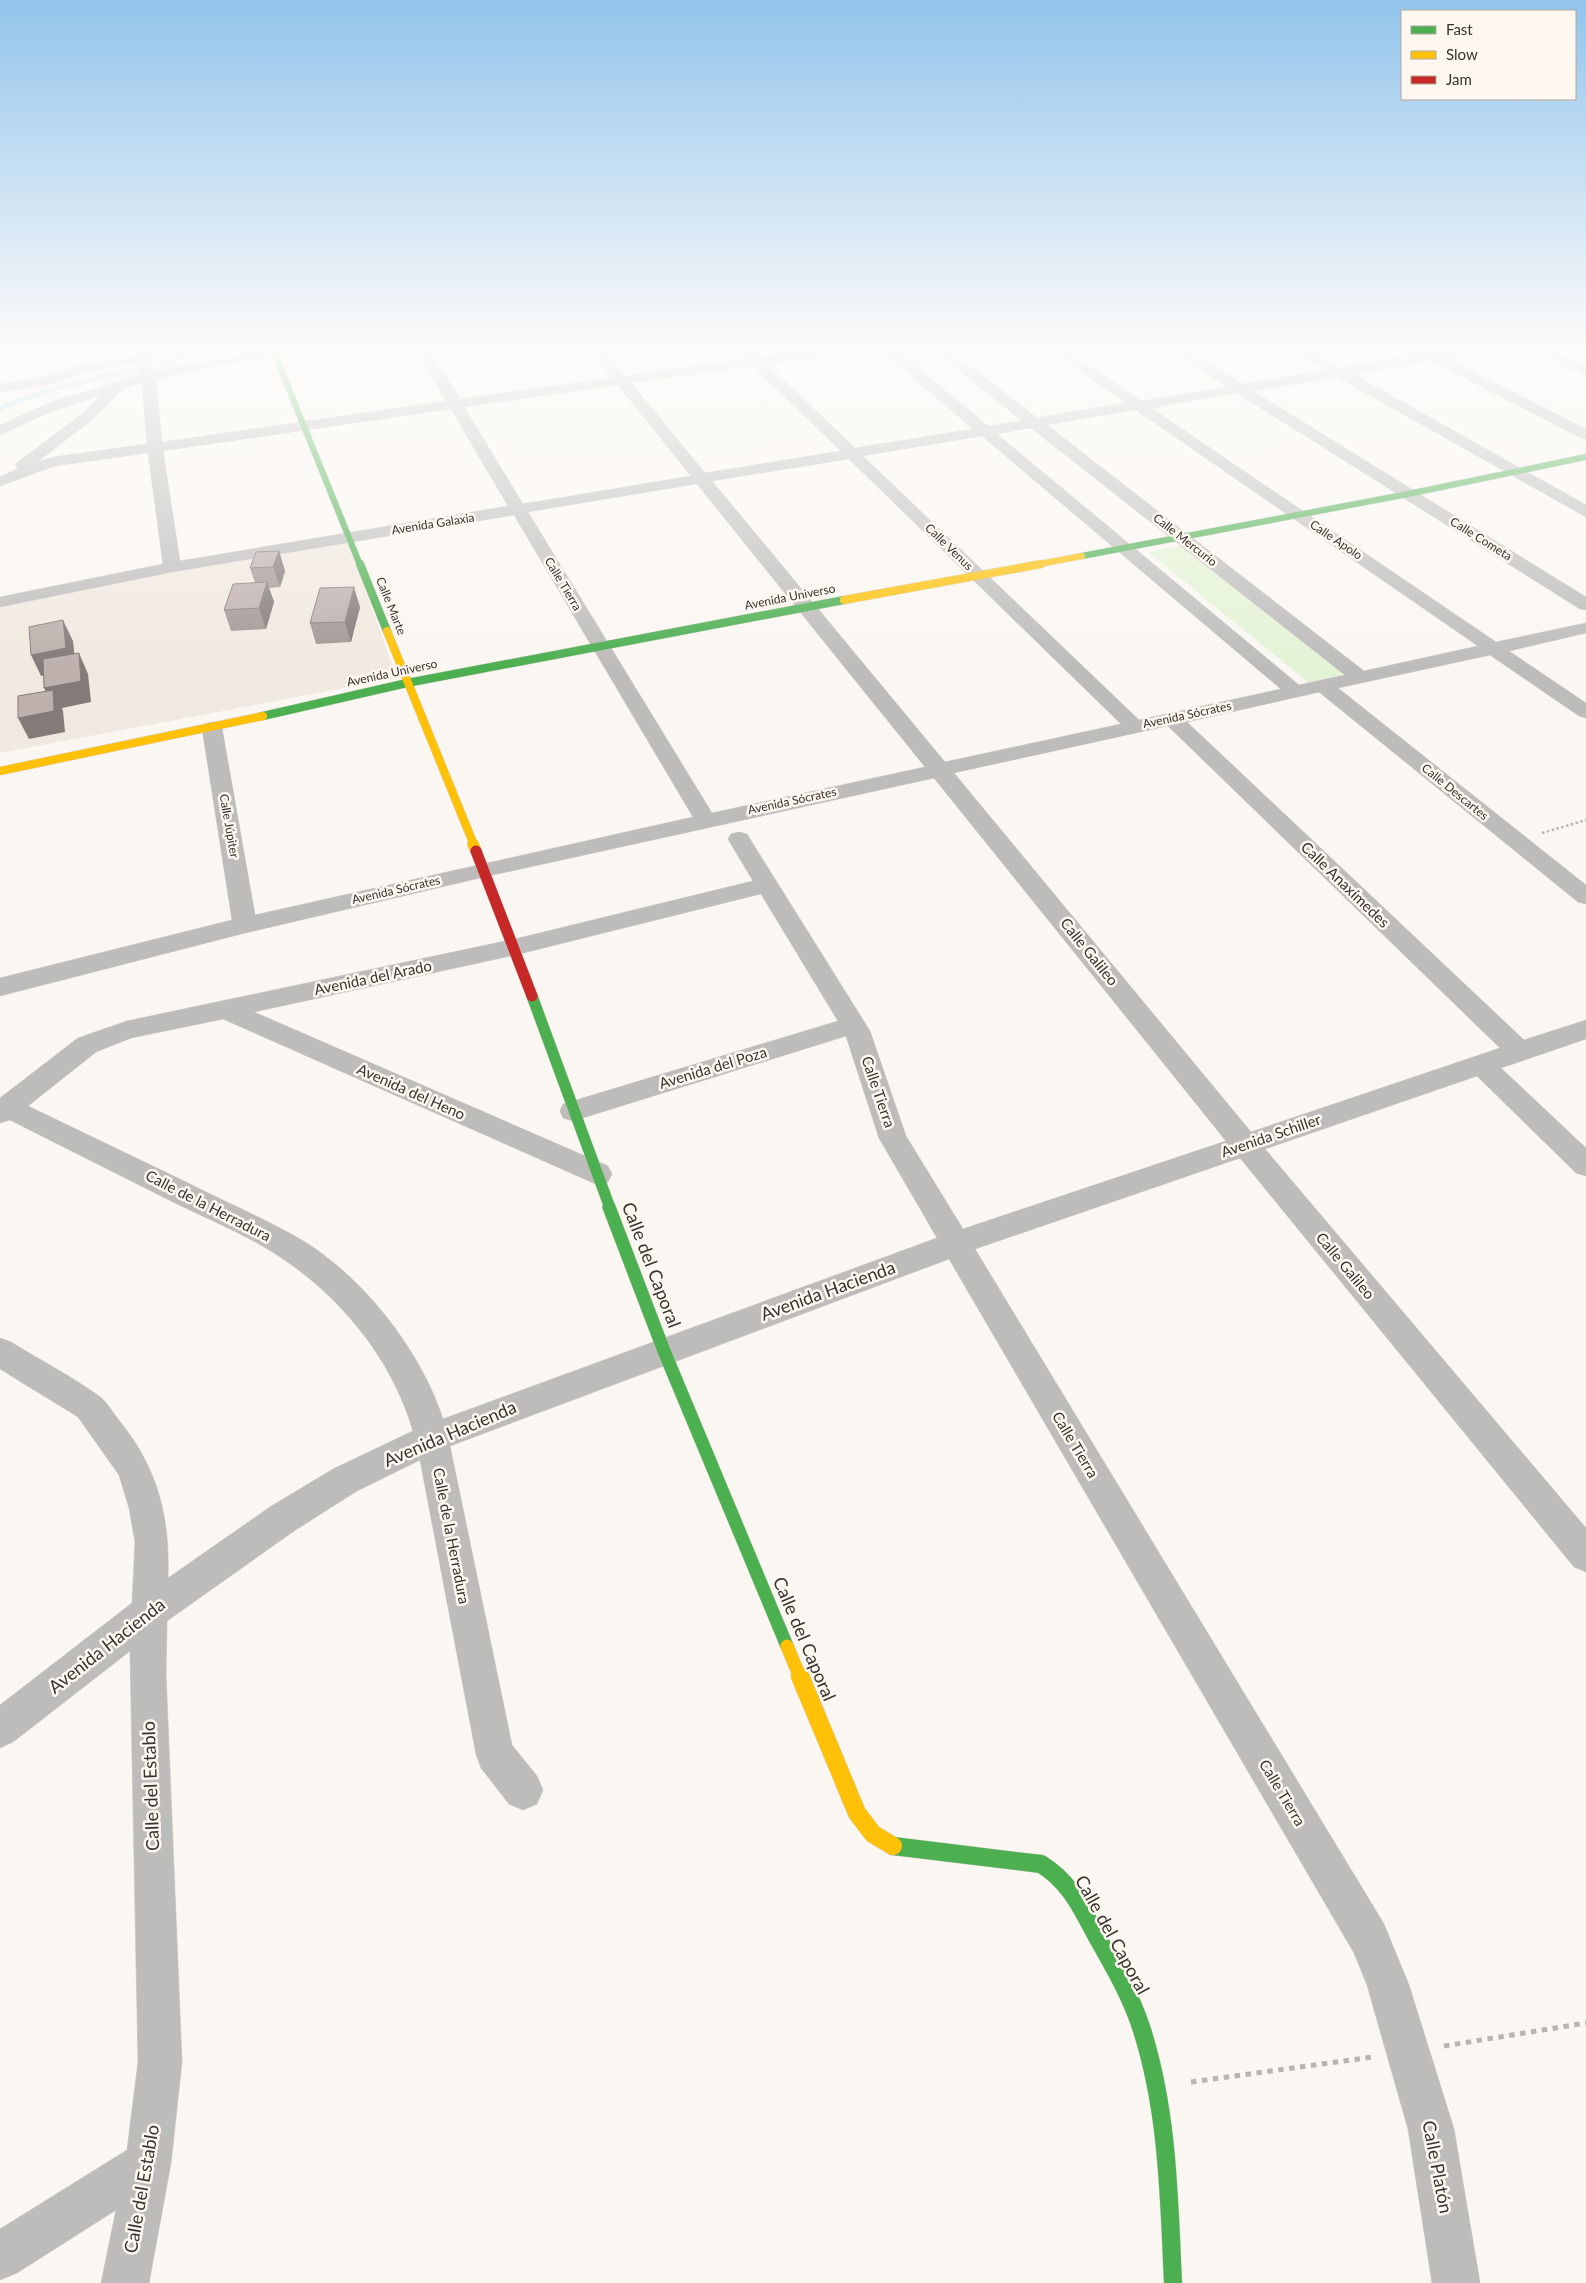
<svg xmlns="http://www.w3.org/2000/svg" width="1586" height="2283" viewBox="0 0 1586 2283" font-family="Lato,sans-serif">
<rect width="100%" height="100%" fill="#faf7f2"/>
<polygon fill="#f1e9e0" points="348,542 397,678 0,753 0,601"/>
<polygon fill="#e3f3d5" points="1184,545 1349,673 1309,683 1148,552"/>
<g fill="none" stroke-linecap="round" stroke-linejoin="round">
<polyline stroke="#b1dcf2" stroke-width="5" points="0,408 52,389 171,361 203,347"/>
<defs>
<g id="street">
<path d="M154 347H173L148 359 154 371 277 348 315 347 308 351 218 365 156 379 162 442 446 401 414 347H428L460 399 612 378 587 347H601L625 376 746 359 740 352 747 348 760 357 827 347H862L855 351 767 364 855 448 973 429 877 347H892L988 426 1022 421 930 347H945L1037 418 1126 403 1046 347H1062L1141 401 1227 387 1166 347H1182L1242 384 1326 370 1288 347H1305L1341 368 1430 351 1465 347H1496L1489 351 1446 358 1586 429V439L1581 438 1431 361 1353 374 1586 505V517L1337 377 1253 391 1586 597V610L1580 609 1237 393 1151 408 1496 642 1586 623V633L1509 651 1586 703V718L1579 716 1490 655 1338 688 1586 885V904L1578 902 1319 692 1187 722 1524 1040 1586 1020V1039L1501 1068 1586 1148V1176L1576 1173 1477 1076 1265 1149 1586 1528V1572L1574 1567 1240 1158 975 1249 1384 1924 1409 1985 1454 2129 1480 2283H1432L1408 2129 1367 1985 1354 1953 949 1259 450 1446 512 1745 537 1776 543 1790 537 1804 523 1810 509 1804 481 1768 476 1754 420 1460 357 1491 294 1531 167 1621 166 1674 182 2062 171 2163 149 2283H101L116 2210 17 2273 0 2280V2229L127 2150 138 2062 130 1651 13 1742 0 1748V1705L132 1603 135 1542 129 1508 119 1475 78 1417 0 1369V1338L11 1342C40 1360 71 1376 99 1396 106 1401 112 1411 118 1419 158 1468 170 1516 168 1578L270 1507 333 1469 413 1431C392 1358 338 1293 274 1253 241 1232 203 1217 169 1200 116 1173 63 1147 10 1120L0 1123V1098L78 1038 127 1021 515 939 753 881 728 839 731 834 739 832 747 834 750 839 870 1031 906 1136 963 1229 1226 1141 934 778 484 877 245 933 0 996V978L232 920 202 728 205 724 212 722 219 724 222 728 255 915 693 817 514 515 172 572 0 607V597L163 564 148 453 55 466 0 486V477L18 468 15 465 18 462 82 414 102 394 41 416 0 435V425L49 403 141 374 136 363 88 372 43 386 0 392V384L41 378 85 364 136 355ZM753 366 841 451 705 473 631 383ZM142 382 147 444 53 457 37 462 92 420 124 388ZM618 385 691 476 523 504 464 407ZM451 409 508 506 180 561 163 451ZM1136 410 1478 646 1364 671 1047 425ZM1031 428 1345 675 1299 685 997 434ZM982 436 1281 689 1139 720 863 456ZM849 459 1121 724 945 762 712 481ZM697 484 925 767 712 813 528 512ZM1168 726 1500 1048 1251 1132 954 773ZM761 894 838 1021 563 1104 560 1111 563 1118 573 1121 846 1036 879 1138 937 1238 443 1419C420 1348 359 1271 293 1235 259 1216 223 1201 188 1183 135 1157 81 1132 28 1106L96 1052 131 1038 223 1019 598 1185 608 1182 612 1174 608 1166 254 1012 515 955Z"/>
<polygon points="1525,347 1543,347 1586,367 1586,376"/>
</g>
<g id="fast-far4">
<polyline points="274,352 360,565"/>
<polyline points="1082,556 1408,494 1586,457"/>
</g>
<g id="fast-far3">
<polyline points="360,564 387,631"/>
<polyline points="263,716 407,683 844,600"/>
</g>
<polyline id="fast-far2" points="532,996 610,1208"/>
<polyline id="fast-far1" points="609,1207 664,1351 787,1646"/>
<path id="fast" d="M893 1846 1041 1864C1069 1881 1081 1907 1096 1935 1113 1965 1130 1994 1141 2027 1168 2110 1169 2197 1173 2283"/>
<polyline id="slow-far4" points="1034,565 1082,556"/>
<g id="slow-far3">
<polyline points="844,600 1041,564"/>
<polyline points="387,631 474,845"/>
<polyline points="0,771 263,716"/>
</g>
<polyline id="slow-far2" points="473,844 476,851"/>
<polyline id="slow-far1" points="787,1646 800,1677"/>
<polyline id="slow" points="800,1676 857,1813 873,1834 893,1846"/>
<polyline id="jam" points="476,851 532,996"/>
</defs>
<use href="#street" stroke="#d6d4d0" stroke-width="1"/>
<use href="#fast-far4" stroke="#d6d4d0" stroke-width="7"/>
<use href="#fast-far3" stroke="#d6d4d0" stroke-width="9"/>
<use href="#fast-far2" stroke="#d6d4d0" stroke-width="12"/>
<use href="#fast-far1" stroke="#d6d4d0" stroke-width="14"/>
<use href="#fast" stroke="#d6d4d0" stroke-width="19"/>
<use href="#slow-far4" stroke="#d6d4d0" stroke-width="7"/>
<use href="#slow-far3" stroke="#d6d4d0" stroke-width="9"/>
<use href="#slow-far2" stroke="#d6d4d0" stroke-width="12"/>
<use href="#slow-far1" stroke="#d6d4d0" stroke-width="14"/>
<use href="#slow" stroke="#d6d4d0" stroke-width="19"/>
<use href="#jam" stroke="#d6d4d0" stroke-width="12"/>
<polyline stroke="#b6b5b3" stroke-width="2.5" stroke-dasharray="2.5 2.5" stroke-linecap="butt" points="1542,833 1586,820"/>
<g stroke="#b6b5b3" stroke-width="5" stroke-dasharray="5.5 5.5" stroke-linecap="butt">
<polyline points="1444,2046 1586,2023"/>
<polyline points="1191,2082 1373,2057"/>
</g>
<use href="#street" fill="#bdbcba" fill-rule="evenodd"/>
<use href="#fast-far4" stroke="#4caf50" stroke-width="6"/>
<use href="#fast-far3" stroke="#4caf50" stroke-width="8"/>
<use href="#fast-far2" stroke="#4caf50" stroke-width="11"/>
<use href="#fast-far1" stroke="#4caf50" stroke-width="13"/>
<use href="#fast" stroke="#4caf50" stroke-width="18"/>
<use href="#slow-far4" stroke="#ffc107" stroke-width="6"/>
<use href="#slow-far3" stroke="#ffc107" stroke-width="8"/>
<use href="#slow-far2" stroke="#ffc107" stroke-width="11"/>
<use href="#slow-far1" stroke="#ffc107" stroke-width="13"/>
<use href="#slow" stroke="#ffc107" stroke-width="18"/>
<use href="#jam" stroke="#c62828" stroke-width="11"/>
</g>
<g fill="#a39795">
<polygon points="279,551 285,571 280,587 269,588 274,602 266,629 231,631 224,610 255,583 250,568"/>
<polygon points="360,607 351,642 316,644 310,623"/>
</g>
<g fill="#847b79">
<polygon points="279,551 285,571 280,587 273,567"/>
<polygon points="267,582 274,602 266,629 259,608"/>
<polygon points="354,587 360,607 351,642 345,622"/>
<polygon points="63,620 73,641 76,669 41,676 31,655"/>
<polygon points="79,653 88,674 91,702 62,708 63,711 65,732 29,739 18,718 54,708 44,688"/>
</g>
<g fill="#bdb0ad" stroke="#847b79">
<polygon points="279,551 273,567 250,568 256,552"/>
<polygon points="267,582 259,608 224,610 233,584"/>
<polygon points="354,587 345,622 310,623 320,588"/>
<polygon points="63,620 66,648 31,655 29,627"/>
<polygon points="79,653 81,681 44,688 43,659"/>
<polygon points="53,690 54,711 18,718 18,696"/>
</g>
<linearGradient id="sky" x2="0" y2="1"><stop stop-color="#92c4ec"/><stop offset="0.52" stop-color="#fdfbf9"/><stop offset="1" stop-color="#fdfbf9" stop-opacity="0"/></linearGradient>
<rect width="1586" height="667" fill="url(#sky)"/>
<g text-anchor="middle" stroke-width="5" stroke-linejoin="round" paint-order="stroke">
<g font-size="12" fill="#363431" stroke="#fef7ef">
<text transform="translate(433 524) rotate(-9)" y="4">Avenida Galaxia</text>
<text transform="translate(1481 539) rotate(32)" y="4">Calle Cometa</text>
<text transform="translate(1185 540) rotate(38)" y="4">Calle Mercurio</text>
<text transform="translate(1336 540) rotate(34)" y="4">Calle Apolo</text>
<text transform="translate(949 547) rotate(44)" y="4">Calle Venus</text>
<text transform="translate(563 584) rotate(59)" y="4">Calle Tierra</text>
<text transform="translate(790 597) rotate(-11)" y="4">Avenida Universo</text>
<text transform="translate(391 606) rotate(68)" y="4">Calle Marte</text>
<text transform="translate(392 673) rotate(-12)" y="4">Avenida Universo</text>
<text transform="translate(1187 715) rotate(-12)" y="4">Avenida Sócrates</text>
<text transform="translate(1455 792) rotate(39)" y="4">Calle Descartes</text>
<text transform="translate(792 801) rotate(-12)" y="4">Avenida Sócrates</text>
<text transform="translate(229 826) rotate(80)" y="4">Calle Júpiter</text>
<text transform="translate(396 890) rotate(-13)" y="4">Avenida Sócrates</text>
</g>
<g font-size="15" fill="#363431" stroke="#fef7ef">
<text transform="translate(1345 885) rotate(44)" y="5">Calle Anaxímedes</text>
<text transform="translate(1089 952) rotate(51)" y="5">Calle Galileo</text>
<text transform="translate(373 978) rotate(-12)" y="5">Avenida del Arado</text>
<text transform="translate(713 1068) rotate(-17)" y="5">Avenida del Poza</text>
<text transform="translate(411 1092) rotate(24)" y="5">Avenida del Heno</text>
<text transform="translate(878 1092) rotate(71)" y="5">Calle Tierra</text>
<text transform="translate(1271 1136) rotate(-19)" y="5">Avenida Schiller</text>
<text transform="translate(208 1206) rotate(27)" y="5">Calle de la Herradura</text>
<text transform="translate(1345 1266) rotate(50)" y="5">Calle Galileo</text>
<text transform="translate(1075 1445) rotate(59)" y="5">Calle Tierra</text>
<text transform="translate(451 1536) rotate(79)" y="5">Calle de la Herradura</text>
<text transform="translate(1282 1793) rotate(59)" y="5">Calle Tierra</text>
</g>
<g font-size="18" fill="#363431" stroke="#fef7ef">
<text transform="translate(651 1265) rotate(69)" y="6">Calle del Caporal</text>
<text transform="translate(828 1291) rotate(-20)" y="6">Avenida Hacienda</text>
<text transform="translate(450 1434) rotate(-23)" y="6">Avenida Hacienda</text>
<text transform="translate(804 1639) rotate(67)" y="6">Calle del Caporal</text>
<text transform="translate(107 1646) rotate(-38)" y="6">Avenida Hacienda</text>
<text transform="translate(151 1786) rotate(-92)" y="6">Calle del Establo</text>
<text transform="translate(1112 1935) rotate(61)" y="6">Calle del Caporal</text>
<text transform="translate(1437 2167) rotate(79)" y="6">Calle Platón</text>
<text transform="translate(142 2189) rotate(-80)" y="6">Calle del Establo</text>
</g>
</g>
<rect x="1401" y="10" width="175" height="90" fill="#fef7ef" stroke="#aea9a3"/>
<rect x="1411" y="26" width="25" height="8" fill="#4caf50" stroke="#aea9a3"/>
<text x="1446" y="35" font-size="15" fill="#363431">Fast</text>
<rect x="1411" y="51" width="25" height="8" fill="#ffc107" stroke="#aea9a3"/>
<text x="1446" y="60" font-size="15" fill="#363431">Slow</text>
<rect x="1411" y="76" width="25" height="8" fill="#c62828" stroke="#aea9a3"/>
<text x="1446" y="85" font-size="15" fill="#363431">Jam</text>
</svg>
